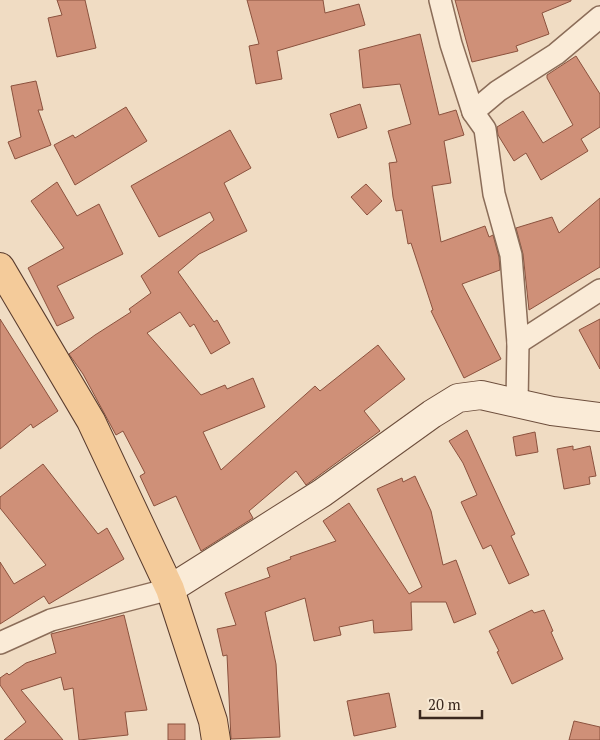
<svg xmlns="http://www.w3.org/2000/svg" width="600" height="740" viewBox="0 0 600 740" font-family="'PT Serif',serif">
<rect width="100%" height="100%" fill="#f0dcc3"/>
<g fill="#cf9078" stroke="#8b523e">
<polygon points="57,0 85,0 96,48 57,57 48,18 62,15"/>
<polygon points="247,0 323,0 325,13 359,4 365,25 277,51 282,79 256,84 249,46 259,44"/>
<polygon points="455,0 571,0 571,1 542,13 549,34 516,46 518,51 472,62"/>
<polygon points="420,34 439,115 456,110 464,135 444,141 451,183 432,186 441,242 485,226 489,237 493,235 499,257 500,270 462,284 501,359 464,378 431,311 433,310 411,243 408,244 402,210 396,211 393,197 389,163 397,162 388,131 411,124 400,84 363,88 359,50"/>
<polygon points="576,56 600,94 600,127 581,139 588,151 541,180 526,153 514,161 498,135 497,127 523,111 543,143 573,125 547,78 547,75"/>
<polygon points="36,81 43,110 38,110 51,145 15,159 8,142 21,137 11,86"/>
<polygon points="360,104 367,128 338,138 330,114"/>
<polygon points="126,107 147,141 75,185 54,145 73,135 75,138"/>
<polygon points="230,130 251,168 224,183 247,231 199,254 178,272 214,322 217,320 230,343 211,354 194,324 190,327 180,312 147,333 201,395 225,385 227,389 253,378 265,407 203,432 221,470 315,386 320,391 378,345 405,379 364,411 380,431 306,485 296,471 249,511 253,518 201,551 176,496 154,506 140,476 145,473 123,431 116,435 83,374 69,354 95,335 131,312 129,309 151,293 141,276 214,220 210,212 159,237 131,186"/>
<polygon points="57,182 77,216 99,204 123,254 57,286 74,318 57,326 28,268 64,248 31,201"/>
<polygon points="366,184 382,201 367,215 351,197"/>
<polygon points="600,198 600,267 529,310 523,254 516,228 552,217 559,233"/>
<polygon points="0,319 58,411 33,428 31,424 0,449"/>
<polygon points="600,319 600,369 579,330"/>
<polygon points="467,430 515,534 511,536 529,575 509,584 491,545 483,549 461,502 477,495 463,463 449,441"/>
<polygon points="535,432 538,452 516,456 513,437"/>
<polygon points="573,446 573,450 590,446 596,476 589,477 590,484 564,489 557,449"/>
<polygon points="43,464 98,534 107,528 124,559 49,604 44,596 0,624 0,562 14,584 46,565 0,508 0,497"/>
<polygon points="415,476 431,511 443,565 456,560 476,614 454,623 446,602 411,602 412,630 374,633 373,620 339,627 341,635 314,641 305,598 265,612 276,664 280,737 231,739 227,655 223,656 217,629 236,625 225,593 270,577 267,568 291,559 290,557 336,541 323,521 349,503 409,594 422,587 377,489 402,478 403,482"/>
<polygon points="532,610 534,613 544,610 553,631 551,632 563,659 512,684 497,652 499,651 489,631"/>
<polygon points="124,615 147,710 125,712 128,735 79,740 73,688 64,690 61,677 21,690 63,740 4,740 26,722 0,685 0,678 7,673 9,675 26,663 56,653 51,634"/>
<polygon points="389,693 396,727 354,736 347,701"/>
<polygon points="574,721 600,727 600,740 569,740"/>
<rect x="168" y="724" width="17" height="16"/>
</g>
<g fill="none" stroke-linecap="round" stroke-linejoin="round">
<defs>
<g id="street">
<polyline points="440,0 451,44 473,112"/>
<polyline points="518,343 600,290"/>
<polyline points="517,403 518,343 511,255 494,194 485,129 473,112 498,91 556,54 600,17"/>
<polyline points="0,643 51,620 170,589"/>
</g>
<polyline id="secondary" points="170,589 322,493 432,414 458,398 481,395 552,411 600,417"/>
<polyline id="primary" points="0,267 91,421 170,589 213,721 216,740"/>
</defs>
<use href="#street" stroke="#8b6d59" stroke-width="24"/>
<use href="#secondary" stroke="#6d4e3c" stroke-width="30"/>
<use href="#primary" stroke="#593b2d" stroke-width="30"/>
<use href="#street" stroke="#faebd7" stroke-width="21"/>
<use href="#secondary" stroke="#faebd7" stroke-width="28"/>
<use href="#primary" stroke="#f4cb9a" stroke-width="28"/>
</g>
<path d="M420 710v8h62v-8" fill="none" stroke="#3a281e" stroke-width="2.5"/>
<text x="428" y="710" font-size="15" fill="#3a281e" stroke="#f7e8d3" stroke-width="4" paint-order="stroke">20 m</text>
</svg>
